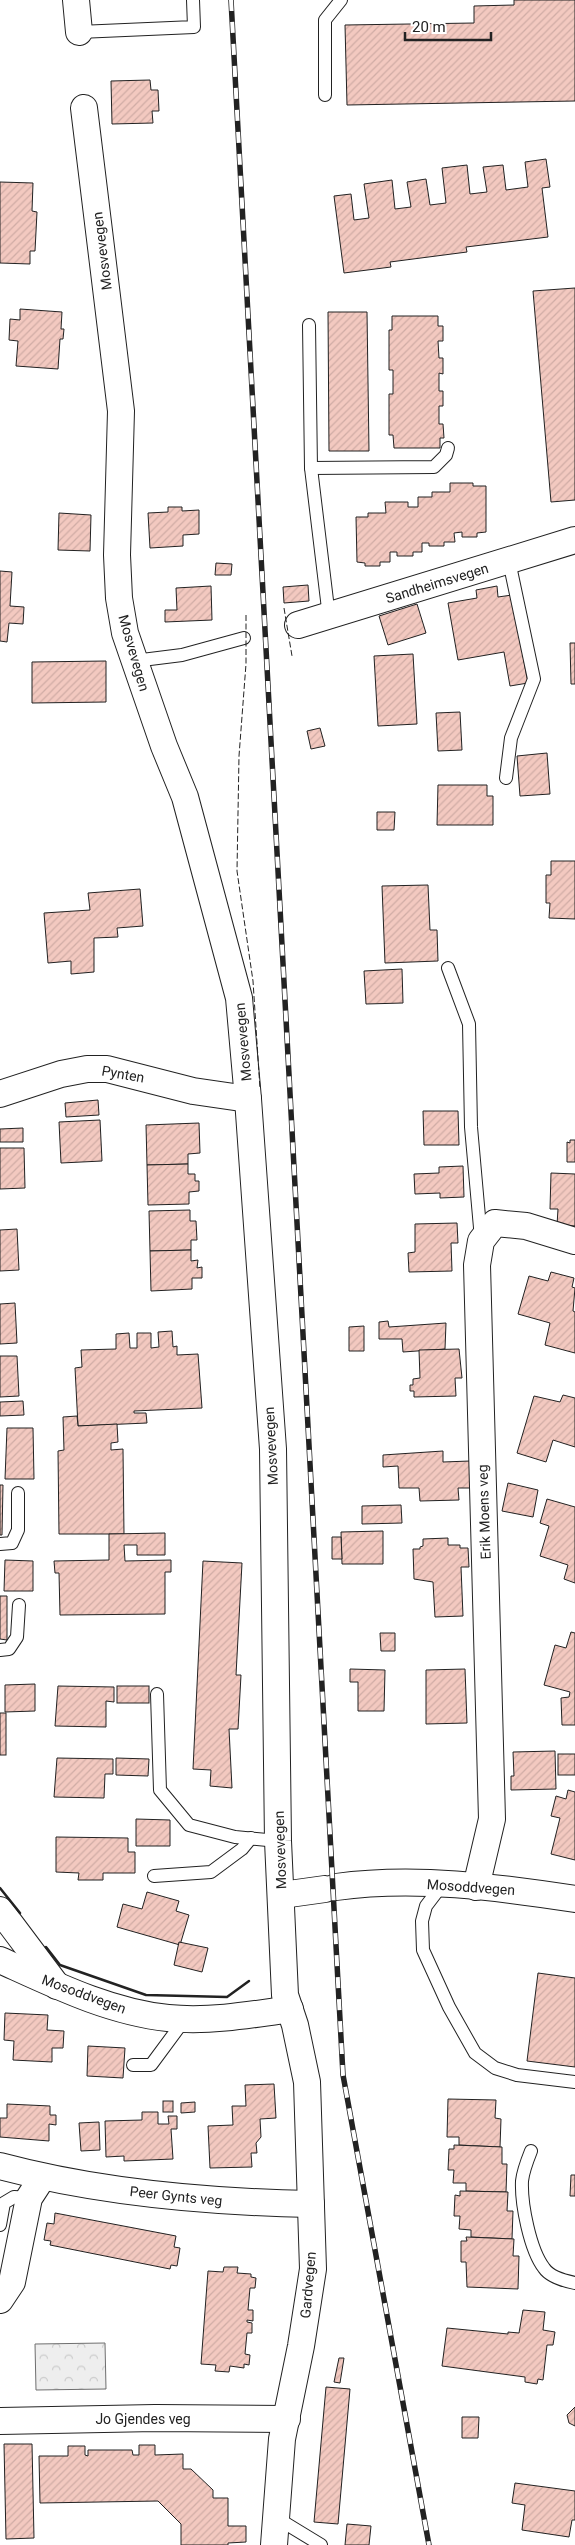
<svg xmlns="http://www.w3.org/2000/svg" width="575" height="2545" viewBox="0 0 575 2545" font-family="Roboto,sans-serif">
<defs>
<pattern id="park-crowns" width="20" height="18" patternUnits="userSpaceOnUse" patternTransform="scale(1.25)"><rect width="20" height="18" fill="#eee"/><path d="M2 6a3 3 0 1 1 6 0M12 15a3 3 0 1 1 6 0" fill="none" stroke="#ccc"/></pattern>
<pattern id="building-hatch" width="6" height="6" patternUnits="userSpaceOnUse" patternTransform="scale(1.25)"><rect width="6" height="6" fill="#f3c9c0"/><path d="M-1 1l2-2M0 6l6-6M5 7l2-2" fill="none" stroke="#d0aca5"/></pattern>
</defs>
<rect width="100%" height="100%" fill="#fff"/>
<polygon fill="url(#park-crowns)" stroke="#6f6f6f" points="105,2343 106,2389 36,2390 35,2344"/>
<g fill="url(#building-hatch)" stroke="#222">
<polygon points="514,0 575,0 575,101 347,105 345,25 474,23 474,6 514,5"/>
<polygon points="150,80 151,90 158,90 159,111 152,111 153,123 112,124 111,81"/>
<polygon points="546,159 550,187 542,188 548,237 466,247 467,252 390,262 391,267 344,273 334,196 351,194 354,220 369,218 364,184 392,180 395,209 411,207 407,182 426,179 430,205 446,203 442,168 467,165 470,194 487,192 483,167 503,165 506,190 528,187 525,162"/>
<polygon points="0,182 33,183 32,211 37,212 35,251 30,251 30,264 0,263"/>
<polygon points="575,288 575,500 551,502 533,291"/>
<polygon points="20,309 62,312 61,329 64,329 63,339 60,339 58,369 16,366 18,341 9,340 10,319 20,320"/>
<polygon points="328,312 367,312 369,451 329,451"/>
<polygon points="392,316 438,316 438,326 443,326 443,341 438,341 439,358 443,358 443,374 439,373 439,391 443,391 443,406 439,406 439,424 443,424 444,438 440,438 440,448 394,448 393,435 389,435 389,394 393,394 393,370 389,370 389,330 392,330"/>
<polygon points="450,483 473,483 473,486 486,486 486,532 477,533 477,537 462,537 462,532 454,533 455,542 444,542 444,546 429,546 429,543 422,543 422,552 413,552 413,556 397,556 397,552 390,552 390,562 380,562 380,566 365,566 365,563 357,562 356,517 368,517 368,513 386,513 385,502 408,502 408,507 418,507 418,497 432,497 432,492 450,492"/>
<polygon points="168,507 182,507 182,511 199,510 199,534 183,535 183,546 150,548 148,513 168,512"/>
<polygon points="59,513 91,515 90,551 58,550"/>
<polygon points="216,563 232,564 231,575 215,575"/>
<polygon points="0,571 12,572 10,606 24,607 23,624 9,623 7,642 0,641"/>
<polygon points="308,585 309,601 284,603 283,587"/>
<polygon points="211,586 212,620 165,622 165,610 177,610 176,588"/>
<polygon points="497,586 498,597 512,595 528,683 510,686 504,652 458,660 448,603 477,598 476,590"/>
<polygon points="417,604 426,633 388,645 379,616"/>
<polygon points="570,643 575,643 575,684 571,684"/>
<polygon points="413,654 417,724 378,726 374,656"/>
<polygon points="106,661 106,702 32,703 32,662"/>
<polygon points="460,712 462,750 438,751 436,713"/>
<polygon points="320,728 325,746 311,749 307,731"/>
<polygon points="547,753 550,794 520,796 517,756"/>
<polygon points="438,785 487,785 487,796 493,796 493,825 437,825"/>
<polygon points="377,812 395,812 394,830 377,830"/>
<polygon points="551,861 575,861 575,919 549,918 550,903 546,903 546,875 551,875"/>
<polygon points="428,885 430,930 437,930 438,961 385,963 382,886"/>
<polygon points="140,889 143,926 117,928 118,937 94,938 94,972 71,974 71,961 48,963 44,913 90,910 88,893"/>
<polygon points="402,969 403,1003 366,1004 364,971"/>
<polygon points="98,1100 99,1115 66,1117 65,1103"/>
<polygon points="423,1111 458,1111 459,1145 424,1145"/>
<polygon points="100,1120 102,1161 61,1163 59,1122"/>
<polygon points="199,1123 200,1153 188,1154 188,1164 147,1165 146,1125"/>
<polygon points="23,1128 23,1142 0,1142 0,1129"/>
<polygon points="570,1140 575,1140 575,1162 567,1162 567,1142 570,1143"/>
<polygon points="0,1148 24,1148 25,1188 0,1189"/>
<polygon points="188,1164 188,1174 195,1174 195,1181 199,1181 199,1191 189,1192 189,1204 148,1205 147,1165"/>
<polygon points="463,1166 464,1197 440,1198 440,1193 415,1194 414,1174 439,1173 439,1167"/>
<polygon points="551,1173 575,1174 575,1226 557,1225 558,1209 550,1209"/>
<polygon points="190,1210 190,1221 196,1221 197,1240 191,1240 191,1250 150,1251 149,1211"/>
<polygon points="457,1223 458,1243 451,1243 452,1271 409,1272 408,1253 415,1252 415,1224"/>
<polygon points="17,1229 19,1270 0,1271 0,1230"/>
<polygon points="191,1250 191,1261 198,1260 197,1268 202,1267 202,1278 192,1278 192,1289 151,1291 150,1251"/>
<polygon points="551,1272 574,1278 572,1287 575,1288 573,1311 575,1312 575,1353 545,1345 550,1323 518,1314 529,1276 548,1281"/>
<polygon points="15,1303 17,1343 0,1344 0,1304"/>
<polygon points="388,1321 389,1327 446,1323 445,1349 403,1352 402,1339 379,1339 379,1322"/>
<polygon points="364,1326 364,1351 349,1351 349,1327"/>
<polygon points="172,1331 173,1347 177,1346 177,1355 198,1354 202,1408 134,1411 134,1413 146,1413 147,1423 78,1426 75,1368 82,1367 81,1350 116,1349 116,1334 129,1333 130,1348 137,1348 137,1333 151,1333 151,1348 159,1347 158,1332"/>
<polygon points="459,1349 462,1378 455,1378 456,1396 414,1397 414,1391 410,1391 410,1385 413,1385 413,1379 420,1378 419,1350"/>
<polygon points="0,1356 17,1356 19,1396 0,1397"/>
<polygon points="563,1395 575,1398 575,1447 553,1440 546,1462 517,1453 534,1396 560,1402"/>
<polygon points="23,1401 24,1415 0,1416 0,1402"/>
<polygon points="77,1416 78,1426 117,1424 118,1442 111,1443 111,1450 123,1449 124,1534 59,1534 58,1451 64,1450 63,1417"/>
<polygon points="7,1428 33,1428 34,1479 5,1479"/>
<polygon points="443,1451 443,1462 470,1461 471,1488 458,1488 459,1500 420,1501 419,1488 399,1488 398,1466 383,1467 383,1455"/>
<polygon points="508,1483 538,1490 533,1517 502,1511"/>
<polygon points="0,1485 3,1485 2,1535 0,1535"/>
<polygon points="547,1499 575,1507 575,1583 564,1579 568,1565 540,1556 549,1526 540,1523"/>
<polygon points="401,1505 402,1523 362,1524 362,1506"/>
<polygon points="383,1531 383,1564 342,1564 341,1532"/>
<polygon points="165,1533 165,1555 137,1555 137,1545 124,1545 125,1561 171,1560 171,1572 165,1572 165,1614 60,1615 59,1573 55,1573 54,1561 109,1560 109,1534"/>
<polygon points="332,1537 341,1537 342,1559 332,1559"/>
<polygon points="448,1538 448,1545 460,1545 460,1548 468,1548 469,1567 461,1567 463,1616 435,1617 433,1582 414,1579 413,1549 420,1549 420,1547 423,1546 423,1539"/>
<polygon points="5,1560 33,1561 33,1591 4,1591"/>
<polygon points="203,1561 242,1563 236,1675 241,1675 238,1729 229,1729 232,1788 210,1786 211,1770 193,1769"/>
<polygon points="0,1596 7,1596 7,1640 0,1639"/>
<polygon points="571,1632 575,1633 575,1725 562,1725 561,1698 569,1697 570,1692 544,1685 555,1645 566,1648"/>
<polygon points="380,1633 395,1633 395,1651 381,1651"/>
<polygon points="350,1669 385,1670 384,1711 358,1711 358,1682 350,1682"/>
<polygon points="465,1669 467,1723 426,1724 426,1670"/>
<polygon points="35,1684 35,1711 5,1712 5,1685"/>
<polygon points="58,1686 114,1687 114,1702 106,1701 106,1727 55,1726"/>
<rect x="117" y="1686" width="32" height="17"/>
<rect x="0" y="1713" width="6" height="42"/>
<polygon points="555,1751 556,1789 511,1790 511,1776 514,1776 513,1752"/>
<rect x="558" y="1754" width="17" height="21"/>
<polygon points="57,1758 113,1759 113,1774 105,1774 104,1798 54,1797"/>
<polygon points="116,1758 149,1759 148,1776 116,1775"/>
<polygon points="568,1790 575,1792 575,1860 551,1854 560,1818 551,1816 556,1796 566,1799"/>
<polygon points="136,1819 170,1820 170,1846 136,1846"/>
<polygon points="56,1837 128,1838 128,1852 135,1852 135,1873 103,1873 103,1880 78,1880 79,1873 56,1872"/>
<polygon points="147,1892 179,1901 176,1911 189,1915 180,1945 117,1927 123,1904 142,1909"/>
<polygon points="179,1942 208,1948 202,1972 174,1965"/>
<polygon points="538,1973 575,1978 575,2067 527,2061"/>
<polygon points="5,2013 48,2015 47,2030 64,2031 63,2048 52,2048 52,2062 13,2060 14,2041 4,2040"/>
<polygon points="88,2046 125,2048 123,2078 87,2076"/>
<polygon points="274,2084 276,2118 260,2119 261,2137 256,2143 257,2153 251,2153 252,2167 210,2168 208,2126 233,2125 232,2106 246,2106 245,2085"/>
<polygon points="448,2099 496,2100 495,2118 501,2119 500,2147 459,2145 459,2137 447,2137"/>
<rect x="163" y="2101" width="10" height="11"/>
<polygon points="195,2102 195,2112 181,2113 181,2103"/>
<polygon points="7,2104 50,2106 50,2115 56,2115 56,2125 49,2124 49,2141 0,2137 0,2118 7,2118"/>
<polygon points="142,2112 158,2112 158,2124 169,2124 168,2116 177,2116 177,2129 171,2129 173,2159 124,2161 124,2156 106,2157 105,2121 142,2120"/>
<polygon points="99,2122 100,2150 81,2151 79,2123"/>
<polygon points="454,2145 502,2147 502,2164 507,2164 506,2192 466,2191 466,2183 453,2183 454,2170 448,2170 449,2149 454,2149"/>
<polygon points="571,2175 575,2175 575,2196 570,2196"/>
<polygon points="460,2191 508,2192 507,2211 513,2211 512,2239 471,2237 471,2230 459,2229 460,2216 454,2216 455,2195 460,2196"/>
<polygon points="55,2213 176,2236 174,2247 180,2248 177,2266 171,2265 170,2269 50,2245 51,2241 44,2240 47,2223 54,2224"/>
<polygon points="466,2237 514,2239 513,2256 519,2256 518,2289 467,2287 466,2262 461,2262 461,2241 467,2241"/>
<polygon points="224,2267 238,2267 237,2273 251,2274 251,2277 256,2278 255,2288 250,2288 248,2310 253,2310 253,2321 247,2320 247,2322 252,2323 252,2333 247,2333 245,2354 250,2355 249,2365 244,2364 244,2368 230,2366 229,2372 215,2371 216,2365 201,2364 208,2271 223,2272"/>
<polygon points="523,2310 545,2312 543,2330 555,2332 553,2345 547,2345 543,2380 538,2379 537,2384 525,2382 525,2377 442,2366 447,2328 508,2334 508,2332 519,2333"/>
<polygon points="339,2358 344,2358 340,2383 334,2382"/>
<polygon points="326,2387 350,2389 338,2524 314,2522"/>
<polygon points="575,2407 575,2426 569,2423 567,2415"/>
<polygon points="462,2417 479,2417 478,2438 462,2438"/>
<polygon points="4,2444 32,2444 34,2538 6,2539"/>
<polygon points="139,2445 155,2445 155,2455 183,2454 183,2469 191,2469 213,2490 213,2498 228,2498 228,2526 246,2526 246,2542 228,2543 228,2545 181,2545 181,2524 158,2501 40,2503 39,2456 68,2456 68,2446 85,2446 85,2455 88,2456 88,2450 132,2450 133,2455 139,2455"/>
<polygon points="515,2483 575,2491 575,2520 572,2520 569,2537 522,2530 525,2505 512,2503"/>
<polygon points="347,2524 371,2526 369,2545 345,2545"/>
</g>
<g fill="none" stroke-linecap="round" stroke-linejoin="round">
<defs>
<g id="service">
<polyline points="79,32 194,27 193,0"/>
<polyline points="325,95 325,20 341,0"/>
<polyline points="309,325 311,468 329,617"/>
<polyline points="311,468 434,467 446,455 448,448"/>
<polyline points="134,661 182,655 244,638"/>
<polyline points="506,778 511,738 534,679 509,561"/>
<polyline points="448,968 469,1024 471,1127 481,1239"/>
<polyline points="0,1544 12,1543 18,1530 18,1493"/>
<polyline points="0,1650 9,1649 17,1637 19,1605"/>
<polyline points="157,1694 160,1790 189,1825 235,1837 278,1841"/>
<polyline points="154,1876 211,1872 242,1849 251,1838"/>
<polyline points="442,1885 426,1906 422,1921 423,1950 449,2007 475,2053 495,2068 517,2075 575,2082"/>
<polyline points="133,2065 151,2065 185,2019"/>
<path d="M531 2151C527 2161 523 2171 522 2181 521 2204 530 2250 544 2268 550 2277 565 2281 575 2283"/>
<polyline points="0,2225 4,2203 14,2197 29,2198"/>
<polyline points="275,2517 321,2545"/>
</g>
<g id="minor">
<polyline points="76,0 79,32"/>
<polyline points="84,108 121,411 117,555 119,598 125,633 164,746 185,797 239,998 248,1099 273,1449 278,1841 285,1995 295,2025 307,2082 313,2269 301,2346 282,2439 274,2545"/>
<polyline points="298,625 575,540"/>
<polyline points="0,1094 61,1074 87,1069 107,1069 193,1091 248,1099"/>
<path d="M336 1887C415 1876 497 1887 575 1899"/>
<polyline points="476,1887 492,1819 477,1265 481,1241 495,1223 526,1226 575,1241"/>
<polyline points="282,1895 325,1889"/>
<polyline points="0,1910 57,1986"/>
<path d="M0 1960C53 1984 109 2012 168 2018 209 2022 250 2015 290 2009"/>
<path d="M0 2166C101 2193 207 2202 311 2204"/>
<polyline points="0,2300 12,2282 29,2198 42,2178"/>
<polyline points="0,2421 155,2418 287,2419"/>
</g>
</defs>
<use href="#service" stroke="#222" stroke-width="14"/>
<use href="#minor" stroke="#222" stroke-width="28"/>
<use href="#service" stroke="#fff" stroke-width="12"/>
<use href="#minor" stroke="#fff" stroke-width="26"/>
<defs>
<polyline id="rail" points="231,0 343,2075 429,2545"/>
</defs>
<use href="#rail" stroke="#222" stroke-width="5.5"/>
<use href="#rail" stroke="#fff" stroke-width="4" stroke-dasharray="11" stroke-linecap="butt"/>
<g stroke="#222" stroke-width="1" stroke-dasharray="6 2.5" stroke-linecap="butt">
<polyline points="284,608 292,656"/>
<polyline points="246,615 246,664 239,756 237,871 253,981 260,1089"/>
</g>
<g stroke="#222" stroke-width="2.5">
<polyline points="0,1888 20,1913"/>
<polyline points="46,1947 60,1965 146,1995 227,1997 249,1981"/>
</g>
</g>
<g text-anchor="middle" stroke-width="4" stroke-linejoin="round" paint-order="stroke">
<g font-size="14" fill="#222" stroke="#fff">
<text transform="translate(102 251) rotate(-97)" y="5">Mosvevegen</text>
<text transform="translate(437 583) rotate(-17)" y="5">Sandheimsvegen</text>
<text transform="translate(134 653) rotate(74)" y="5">Mosvevegen</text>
<text transform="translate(243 1042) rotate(-95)" y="5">Mosvevegen</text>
<text transform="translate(123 1074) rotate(10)" y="5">Pynten</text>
<text transform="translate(271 1446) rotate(-93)" y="5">Mosvevegen</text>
<text transform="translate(484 1512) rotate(-92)" y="5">Erik Moens veg</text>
<text transform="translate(280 1850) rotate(-92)" y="5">Mosvevegen</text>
<text transform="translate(471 1887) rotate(4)" y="5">Mosoddvegen</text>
<text transform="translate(84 1994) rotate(20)" y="5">Mosoddvegen</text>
<text transform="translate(176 2196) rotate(6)" y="5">Peer Gynts veg</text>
<text transform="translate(308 2285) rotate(-85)" y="5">Gardvegen</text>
<text x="143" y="2424">Jo Gjendes veg</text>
</g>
</g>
<path d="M405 32v8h86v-8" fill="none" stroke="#222222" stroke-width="2.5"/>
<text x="412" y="32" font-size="15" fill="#222222" stroke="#ffffff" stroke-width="4" paint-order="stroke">20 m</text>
</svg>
